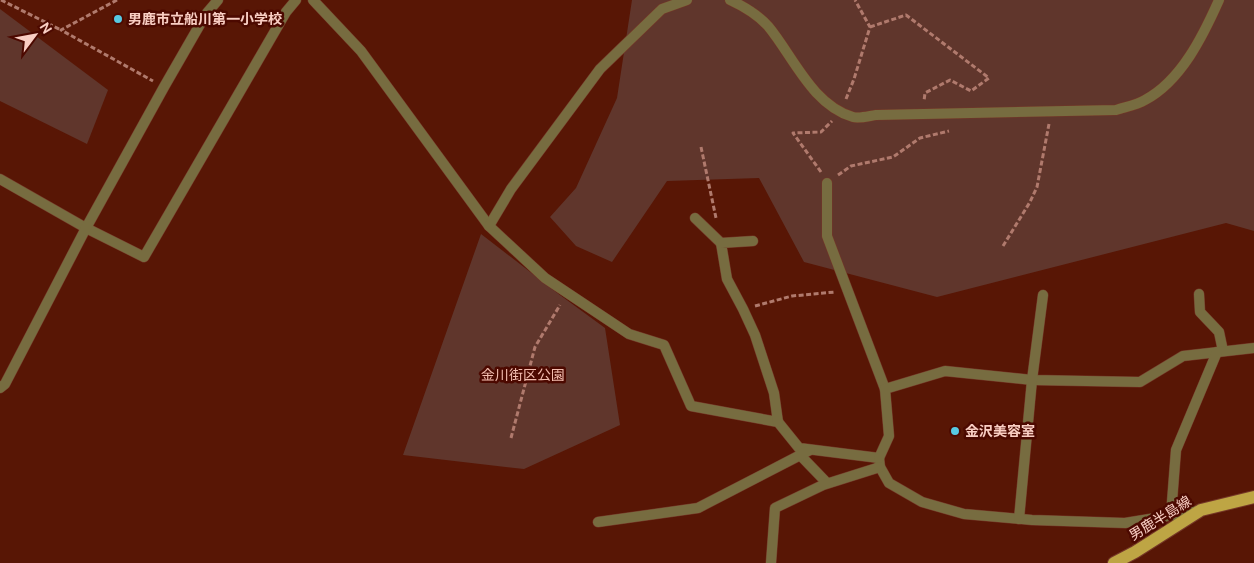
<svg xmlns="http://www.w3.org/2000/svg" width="1254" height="563" viewBox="0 0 1254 563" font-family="Ubuntu,'Noto Sans JP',sans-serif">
<rect width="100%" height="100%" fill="#581605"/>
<g fill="#60362c">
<polygon points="632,0 1254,0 1254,231 1226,223 937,297 804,262 759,178 667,181 612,262 576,246 550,217 576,188 617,98"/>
<polygon points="0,9 108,90 87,144 0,101"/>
<polygon points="481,234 560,295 605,328 620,425 524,469 403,455"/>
</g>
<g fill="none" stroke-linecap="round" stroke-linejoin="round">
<defs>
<g id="minor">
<polyline points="313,0 361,51 489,226 545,278 629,334 664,345 691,406 778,422 799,448 879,458 880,467 889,483 922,502 964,514 1032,520 1125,523 1198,511"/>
<path d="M730 0C743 6 758 15 768 26 793 56 812 105 853 117 859 119 869 116 876 115L1116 110C1125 107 1137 105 1145 100 1181 81 1203 36 1219 0"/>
<polyline points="0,179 86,228 144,257 286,12 296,0"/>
<polyline points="827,183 827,236 885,389"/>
<polyline points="695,218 721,243"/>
<polyline points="489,226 511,189 600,69 662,9 687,0"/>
<polyline points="753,241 721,243 727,279 743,309 755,335 774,393 778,422"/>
<polyline points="1199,294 1200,312 1219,332 1223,351"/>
<polyline points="0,388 5,384 86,228 164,87 206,14 218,0"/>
<polyline points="800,455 827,483"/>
<polyline points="879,458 889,436 885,389 945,371 1032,380 1140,382 1183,356 1254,348"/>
<polyline points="1171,515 1176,450 1217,352"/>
<polyline points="1019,519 1032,380 1043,295"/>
<polyline points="598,522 698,508 810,450"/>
<polyline points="771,563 775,508 823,485 880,467"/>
</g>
<polyline id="primary" points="1114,563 1135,552 1201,510 1254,497"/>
</defs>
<use href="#minor" stroke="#753727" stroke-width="11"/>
<use href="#primary" stroke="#753727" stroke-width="14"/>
<g stroke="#b07a6d" stroke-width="3" stroke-dasharray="5 2.5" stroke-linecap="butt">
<polyline points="1,0 61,30"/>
<polyline points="117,0 61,30 153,81"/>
<polyline points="870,27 906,15 989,78 971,91 950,80 925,93 924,101"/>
<polyline points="846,99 854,79 870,27 855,0"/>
<polyline points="701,147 716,218"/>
<polyline points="821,172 793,133 821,132 832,121"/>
<polyline points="838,175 851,166 893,157 920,138 949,131"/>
<polyline points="1003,246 1030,202 1037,187 1049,124"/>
<polyline points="755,306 792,296 835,292"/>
<polyline points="511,438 535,347 560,305"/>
</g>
<use href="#minor" stroke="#776c40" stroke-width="10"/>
<use href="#primary" stroke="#bea544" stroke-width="12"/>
</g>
<g fill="#57c9e2" stroke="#4c0900" stroke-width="2">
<circle cx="118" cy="19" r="5"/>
<circle cx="955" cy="431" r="5"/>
</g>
<g text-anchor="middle" stroke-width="5" stroke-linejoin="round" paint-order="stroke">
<g font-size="14" font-weight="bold" fill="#f9cec3" stroke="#4c0900" text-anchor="start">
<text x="128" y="24">男鹿市立船川第一小学校</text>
<text x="965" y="436">金沢美容室</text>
</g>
<g font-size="14" fill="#f4beb0" stroke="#4c0900">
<text x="523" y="380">金川街区公園</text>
</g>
<g font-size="14" fill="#f9cec3" stroke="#4c0900">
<text transform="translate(1160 518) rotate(-32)" y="5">男鹿半島線</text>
</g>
</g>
<g transform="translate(35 35) rotate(58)" stroke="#4c0900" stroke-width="4" paint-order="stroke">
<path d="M0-4L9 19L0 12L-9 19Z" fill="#f9cec3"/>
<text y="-8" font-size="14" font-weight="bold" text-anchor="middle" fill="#f9cec3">N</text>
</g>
</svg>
